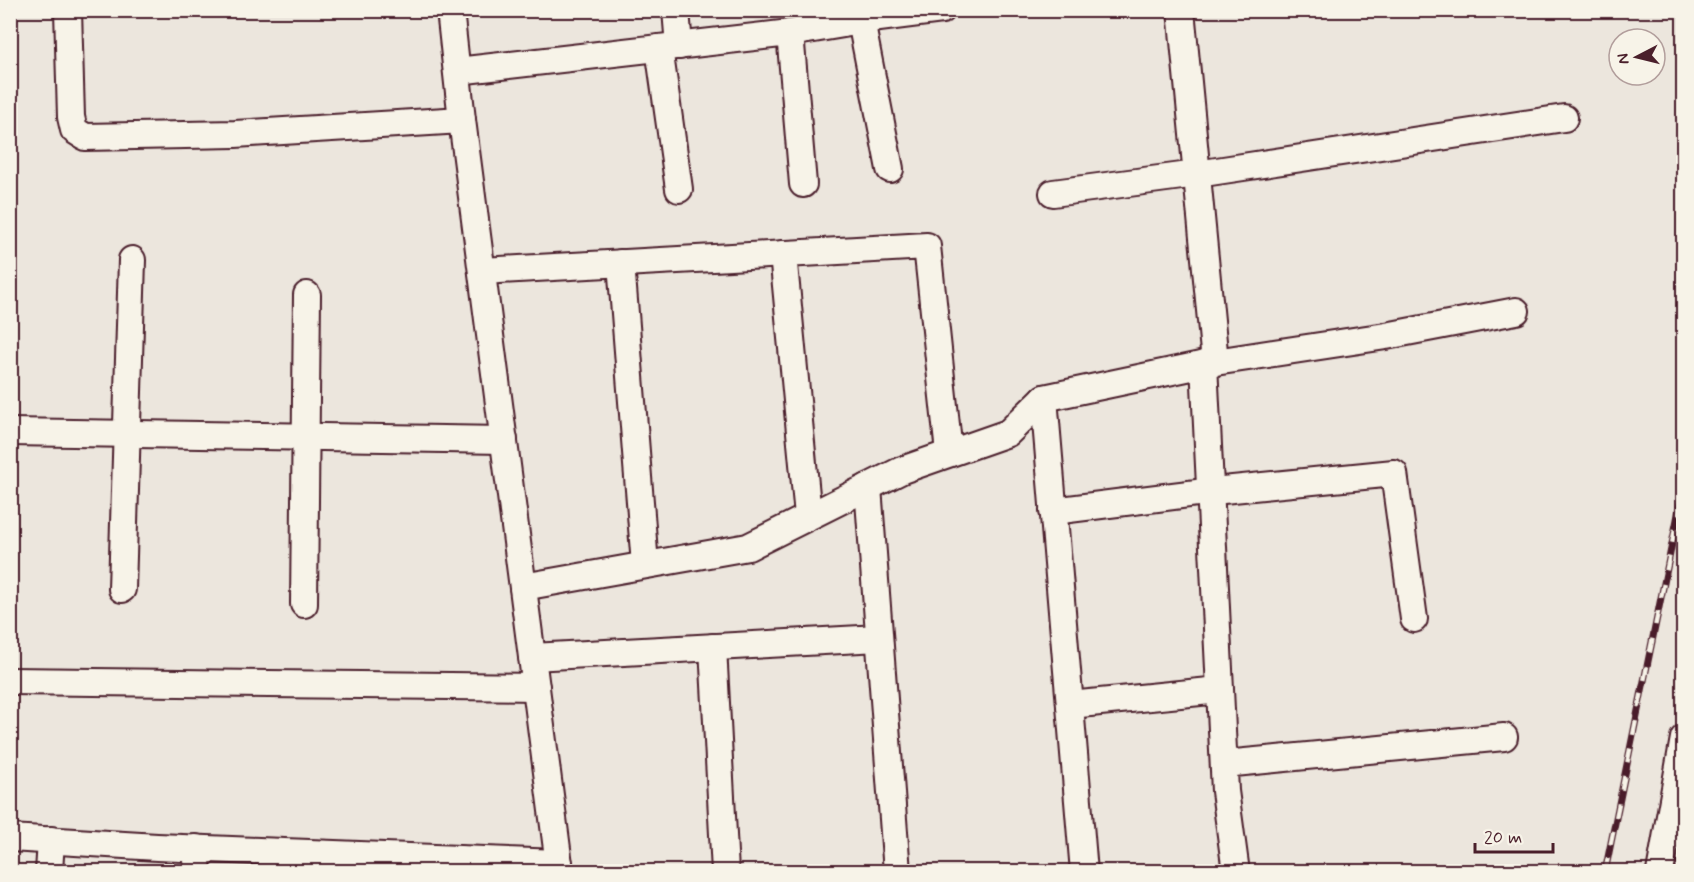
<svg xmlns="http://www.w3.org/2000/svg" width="1694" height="882" viewBox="0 0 1694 882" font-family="Mynerve,sans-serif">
<rect width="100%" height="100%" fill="#ece6dd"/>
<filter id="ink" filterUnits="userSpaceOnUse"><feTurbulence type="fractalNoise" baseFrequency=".0167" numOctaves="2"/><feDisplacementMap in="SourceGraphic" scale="12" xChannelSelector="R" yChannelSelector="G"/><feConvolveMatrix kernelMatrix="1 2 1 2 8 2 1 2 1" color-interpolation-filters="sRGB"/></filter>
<g filter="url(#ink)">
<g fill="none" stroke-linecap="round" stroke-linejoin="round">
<defs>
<g id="minor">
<polyline points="68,10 71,117 74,130 85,137 235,134 462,120"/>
<polyline points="450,10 462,120 560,872"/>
<polyline points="676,10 679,46"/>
<polyline points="861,21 890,169"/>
<polyline points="790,33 803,184"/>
<polyline points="659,48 679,189"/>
<polyline points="457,71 790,33 879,18 942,10"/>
<polyline points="1053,193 1197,174 1564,118"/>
<polyline points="783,254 808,516"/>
<polyline points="621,263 645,565"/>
<polyline points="482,271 927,246 949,453"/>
<polyline points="1215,362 1386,336 1516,311"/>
<polyline points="1204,364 1225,791 1236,872"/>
<polyline points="10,432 504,440"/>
<polyline points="868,487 897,872"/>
<polyline points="1053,511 1213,491 1394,473 1414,619"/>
<polyline points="523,587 748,547 902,470 1008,433 1044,398"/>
<polyline points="122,589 132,260"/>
<polyline points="304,604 307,295"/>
<polyline points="713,647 725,872"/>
<polyline points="532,657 879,638"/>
<polyline points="10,681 536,687"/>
<polyline points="1070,705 1220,690"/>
<polyline points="1224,764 1504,737"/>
<polyline points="10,838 157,847 559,863"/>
<polyline points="196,848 198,872"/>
<polyline points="49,872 51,840"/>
<polyline points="1084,872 1044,398 1215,362 1181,10"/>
<polyline points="1660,872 1684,738"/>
</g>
</defs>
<use href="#minor" stroke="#4a1f2b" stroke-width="30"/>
<use href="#minor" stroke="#f7f3e8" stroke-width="26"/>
<defs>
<polyline id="rail" points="1605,872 1684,485"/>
</defs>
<use href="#rail" stroke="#4a1f2b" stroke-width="7"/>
<use href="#rail" stroke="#f7f3e8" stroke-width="4.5" stroke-dasharray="14" stroke-linecap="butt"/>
</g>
</g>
<rect width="1694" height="882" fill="none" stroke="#f7f3e8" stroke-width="36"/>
<rect x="18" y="18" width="1658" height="846" fill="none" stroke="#4a1f2b" stroke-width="2" filter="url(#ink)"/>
<g transform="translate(1637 57) rotate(263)"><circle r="28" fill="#f7f3e8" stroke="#b29e9c" stroke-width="1.5"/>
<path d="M0-4.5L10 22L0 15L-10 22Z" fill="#4a1f2b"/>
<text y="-9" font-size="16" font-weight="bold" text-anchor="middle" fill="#4a1f2b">N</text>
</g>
<path d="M1475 843v9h78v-9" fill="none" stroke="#4a1f2b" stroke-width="3"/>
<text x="1484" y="843" font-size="18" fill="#4a1f2b" stroke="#f7f3e8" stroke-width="4.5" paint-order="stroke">20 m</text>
</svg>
